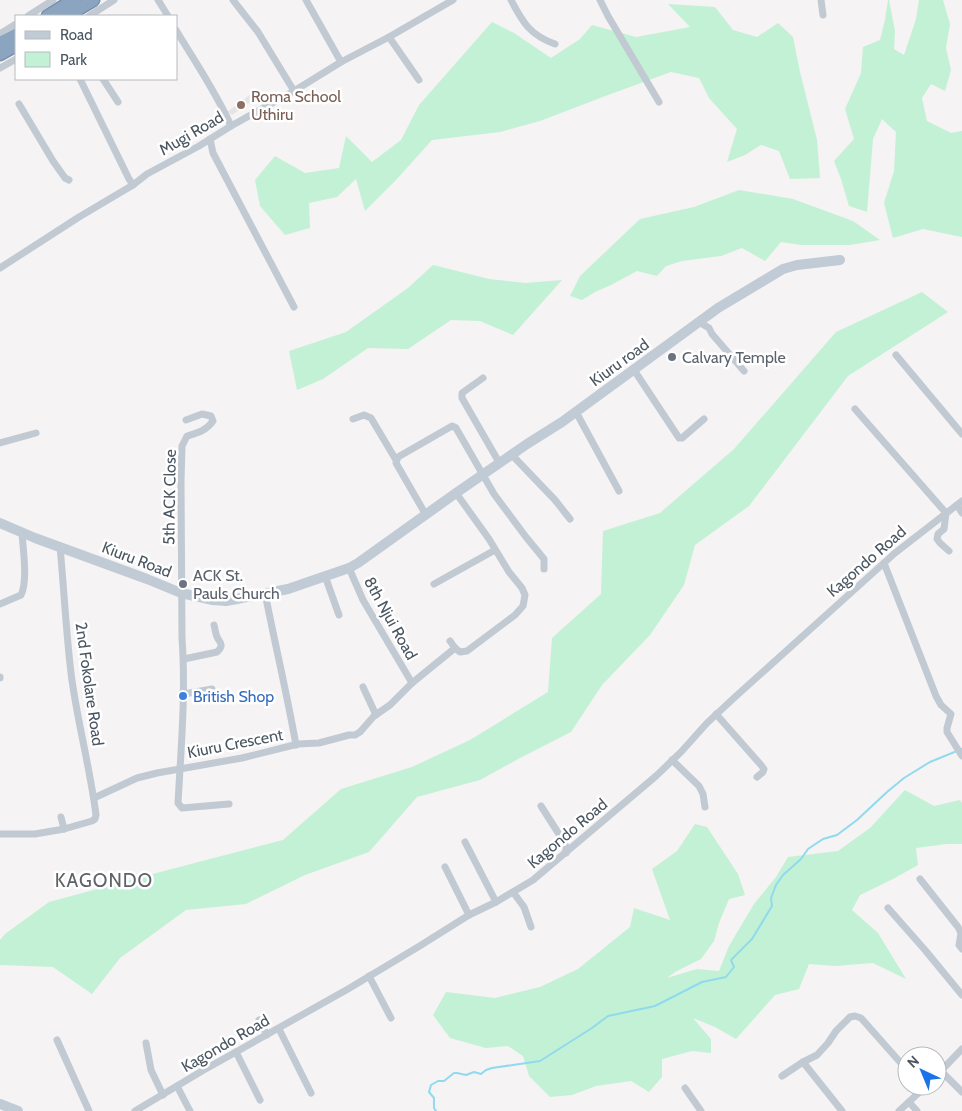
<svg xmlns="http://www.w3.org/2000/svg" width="962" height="1111" viewBox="0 0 962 1111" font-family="Cabin,sans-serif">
<rect width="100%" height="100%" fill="#f5f3f3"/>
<polygon fill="#e6e4e5" points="251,94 256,98 232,115 227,112"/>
<g fill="#c3f1d5">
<polygon points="888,0 889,0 895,31 894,49 904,55 916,19 919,0 943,0 950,24 946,48 951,70 945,91 931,84 922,98 927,121 951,133 962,131 962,237 923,229 893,238 884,203 894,171 896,132 882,119 873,139 867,212 849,206 841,179 834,161 854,139 845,109 861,73 863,47 880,40 885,20"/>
<polygon points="668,4 715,7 733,30 757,37 778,23 793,37 800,72 817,140 820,178 790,179 779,151 761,145 745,155 727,162 737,129 709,98 699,78 671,72 608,95 540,121 500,132 432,140 396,180 365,211 356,179 337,197 309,203 310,228 285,235 260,206 255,180 275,156 305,173 339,168 346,136 372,162 401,140 419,105 492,22 514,33 551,58 580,39 592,25 636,37 690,27"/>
<polygon points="739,190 793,199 853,221 880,240 850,245 801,245 781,242 765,261 742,248 721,256 682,261 666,266 657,276 637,271 611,285 595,292 582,300 570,296 580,276 640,219 694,207"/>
<polygon points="433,265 489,279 525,283 562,280 513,335 480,321 451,320 408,349 368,348 323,379 297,390 289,351 346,332 408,288"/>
<polygon points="922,292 948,312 848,376 749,506 695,545 684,585 650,635 602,685 571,732 520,758 480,780 417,797 369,852 305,875 246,904 186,910 120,958 92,994 53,967 0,965 0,940 5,934 49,902 164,871 283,840 341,789 412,767 470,740 548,692 552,638 601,594 603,531 660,513 734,449 836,332"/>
<polygon points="905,790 934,806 960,800 962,803 962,844 947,844 916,848 918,865 893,879 860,895 852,910 878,933 906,979 873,963 835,966 809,964 799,989 775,995 736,1039 715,1027 693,1018 711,1039 711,1053 692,1051 662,1059 662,1077 649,1092 631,1081 596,1086 572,1095 550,1097 529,1076 523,1056 508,1046 486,1048 450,1038 433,1015 446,992 495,998 540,987 578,969 630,927 634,908 670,920 652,869 677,851 695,824 707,827 738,874 745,895 729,899 719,923 714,941 701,959 675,972 667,978 697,969 719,971 729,946 754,904 776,877 788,857 838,851 870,828"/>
</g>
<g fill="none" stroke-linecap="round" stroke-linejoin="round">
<polyline stroke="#90daee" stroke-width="2" points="436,1111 434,1108 434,1098 429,1092 431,1085 438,1081 444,1081 454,1073 457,1073 466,1075 474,1072 481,1074 486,1070 492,1068 540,1061 592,1028 608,1016 655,1006 702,982 726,977 734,967 731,960 752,939 772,906 771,898 776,885 783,875 801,859 808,849 823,839 837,835 857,820 887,792 904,778 930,762 962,749"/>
<defs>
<g id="highway">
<polyline points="48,16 74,0"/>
<polyline points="66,16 93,0"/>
<polyline points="0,43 16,35"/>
<polyline points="0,54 16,45"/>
</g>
</defs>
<use href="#highway" stroke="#7690ad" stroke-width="15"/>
<g stroke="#c1cad2" stroke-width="7">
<polyline points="158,0 168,16"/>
<polyline points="233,0 258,32 294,91"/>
<polyline points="306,0 341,62"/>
<path d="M511 0C523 23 530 35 555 44"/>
<polyline points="600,0 608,16 659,102"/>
<polyline points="821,0 823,15"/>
<polyline points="28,16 53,0"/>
<polyline points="89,16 114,0"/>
<path d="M176 30C195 62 216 92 231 126"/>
<polyline points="0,34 16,24"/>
<polyline points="389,37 419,80"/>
<polyline points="0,68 16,59"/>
<polyline points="80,79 129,179 133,185"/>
<polyline points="103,79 118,102"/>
<polyline points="19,104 53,161 65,178 69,180"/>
<polyline points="210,139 213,153 294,307"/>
<polyline points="0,268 79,217 133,185 147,174 199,146 231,126 294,91 341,62 389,37 453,0"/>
<polyline points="699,322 709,328 712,334 744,371"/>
<polyline points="896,355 962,434"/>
<polyline points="634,370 679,438 682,438 704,419"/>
<polyline points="483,378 462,393 462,398 500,464"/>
<polyline points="855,409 946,513 944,529 938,534 937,539 940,543 949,551"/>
<polyline points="576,412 619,491"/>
<polyline points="353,419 364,415 371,418 396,460"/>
<path d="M186 420 202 414 211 416 213 421C206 431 197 433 187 436L182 446 181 481 182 638C186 693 181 748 178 803L182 808 229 804"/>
<polyline points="0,443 36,433"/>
<polyline points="512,455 555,500 570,519"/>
<polyline points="957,505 962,513"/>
<polyline points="426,515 396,463 398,457 452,426 456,428 494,494 526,537 544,559 544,569"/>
<polyline points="884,563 936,696 941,705 951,714 947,728 947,732 962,756"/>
<polyline points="325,576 339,615"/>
<polyline points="434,584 495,550"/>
<path d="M265 593C275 644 287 694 296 745"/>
<path d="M0 604 21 595C28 581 23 549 22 533"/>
<polyline points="455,648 460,652 467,651 515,615 523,606 525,595 522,588 509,572 489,539 456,493"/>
<path d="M184 659 217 652C226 643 218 643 216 634 215 631 215 628 214 625"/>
<polyline points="0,677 0,678"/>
<polyline points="412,683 455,648 450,641"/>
<polyline points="363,687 376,715"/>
<polyline points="184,694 212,689"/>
<polyline points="716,714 761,765 764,769 763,772 757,777"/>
<polyline points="672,760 699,786 703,794 705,807"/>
<polyline points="94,798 137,778 157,773 242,758 298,744 319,743 349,735 355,735 360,732 374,716 390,705 412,683 363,600 349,568"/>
<polyline points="541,806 564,842 566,847 566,853"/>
<polyline points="61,817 64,829"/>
<path d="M0 834H35L64 829 92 821 95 819 96 815C90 767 77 721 71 673 66 631 64 589 60 547"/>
<polyline points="465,842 496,902"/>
<polyline points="445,867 469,915"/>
<polyline points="920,879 958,927 961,933 959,945 962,949"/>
<polyline points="513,892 524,907 531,927"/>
<polyline points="888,908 925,950 962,995"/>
<polyline points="369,976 391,1018"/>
<polyline points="259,1020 267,1035"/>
<polyline points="279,1029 311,1093"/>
<polyline points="57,1040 89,1111"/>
<polyline points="146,1043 151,1070 163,1095"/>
<polyline points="236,1052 260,1100"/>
<polyline points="803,1062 842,1111"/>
<polyline points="941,1071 962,1092"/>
<polyline points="937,1075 962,1049"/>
<polyline points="782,1076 803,1062 817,1055 828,1043 836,1031 850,1017 855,1016 861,1018 907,1070"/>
<polyline points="177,1086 190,1111"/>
<polyline points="685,1088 701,1111"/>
<polyline points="909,1102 917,1111"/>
<polyline points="135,1111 202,1071 348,989 418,947 469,915 496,902 533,880 656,776 681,752 707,723 735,697 895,553 962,501"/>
<polyline points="899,1111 926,1086"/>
</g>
<g stroke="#c1cbd6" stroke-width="10">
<polyline points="0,523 35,538 147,579 181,593 213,600 226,601 237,599 288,589 349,568 358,563 456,493 527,444 562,422 718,308 783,269 797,265 840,260"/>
<polyline points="0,1104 18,1111"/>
</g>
<use href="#highway" stroke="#8ba5c1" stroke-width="12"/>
</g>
<circle fill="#8d6e63" stroke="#fff" stroke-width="2" cx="241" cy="105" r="5"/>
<g fill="#6b7280" stroke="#fff" stroke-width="2">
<circle cx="672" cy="357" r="5"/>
<circle cx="183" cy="584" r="5"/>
</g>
<circle fill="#3f7fe0" stroke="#fff" stroke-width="2" cx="183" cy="696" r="5"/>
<g text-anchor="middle" stroke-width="5" stroke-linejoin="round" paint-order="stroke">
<g font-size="16" fill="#785e54" stroke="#fff" text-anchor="start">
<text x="251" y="102">Roma School<tspan x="251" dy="18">Uthiru</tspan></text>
</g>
<g font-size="16" fill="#4a5661" stroke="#fff">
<text transform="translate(191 133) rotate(-30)" y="6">Mugi Road</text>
<text transform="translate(619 362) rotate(-36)" y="6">Kiuru road</text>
<text transform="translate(169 497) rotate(-89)" y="6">5th ACK Close</text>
<text transform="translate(137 559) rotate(21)" y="6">Kiuru Road</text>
<text transform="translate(866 561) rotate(-41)" y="6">Kagondo Road</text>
<text transform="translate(391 618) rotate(61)" y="6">8th Njui Road</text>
<text transform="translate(90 684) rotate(82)" y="6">2nd Fokolare Road</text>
<text transform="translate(235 743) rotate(-11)" y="6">Kiuru Crescent</text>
<text transform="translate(567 833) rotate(-40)" y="6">Kagondo Road</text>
<text transform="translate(225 1043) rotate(-30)" y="6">Kagondo Road</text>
</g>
<g font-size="16" fill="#5b616d" stroke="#fff" text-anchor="start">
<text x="682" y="363">Calvary Temple</text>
<text x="193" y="581">ACK St.<tspan x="193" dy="18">Pauls Church</tspan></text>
</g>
<g font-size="16" fill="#366cbe" stroke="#fff" text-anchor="start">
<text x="193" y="702">British Shop</text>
</g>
<g font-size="19" letter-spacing="1" fill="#5f6368" stroke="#fff">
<text x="104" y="887">KAGONDO</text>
</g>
</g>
<rect x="15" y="15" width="162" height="65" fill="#ffffff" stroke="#b7bbc0"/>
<rect x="25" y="31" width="25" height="8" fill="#c1cbd6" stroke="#b7bbc0"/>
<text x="60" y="40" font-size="15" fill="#4a5661">Road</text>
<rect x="25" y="52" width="25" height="15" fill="#c3f1d5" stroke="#b7bbc0"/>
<text x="60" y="65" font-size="15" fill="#4a5661">Park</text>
<g transform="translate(922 1071) rotate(316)"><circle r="24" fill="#ffffff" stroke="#b7bbc0"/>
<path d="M0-4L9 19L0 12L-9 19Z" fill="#1a73e8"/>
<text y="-8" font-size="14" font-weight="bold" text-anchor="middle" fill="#4a5661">N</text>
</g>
</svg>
